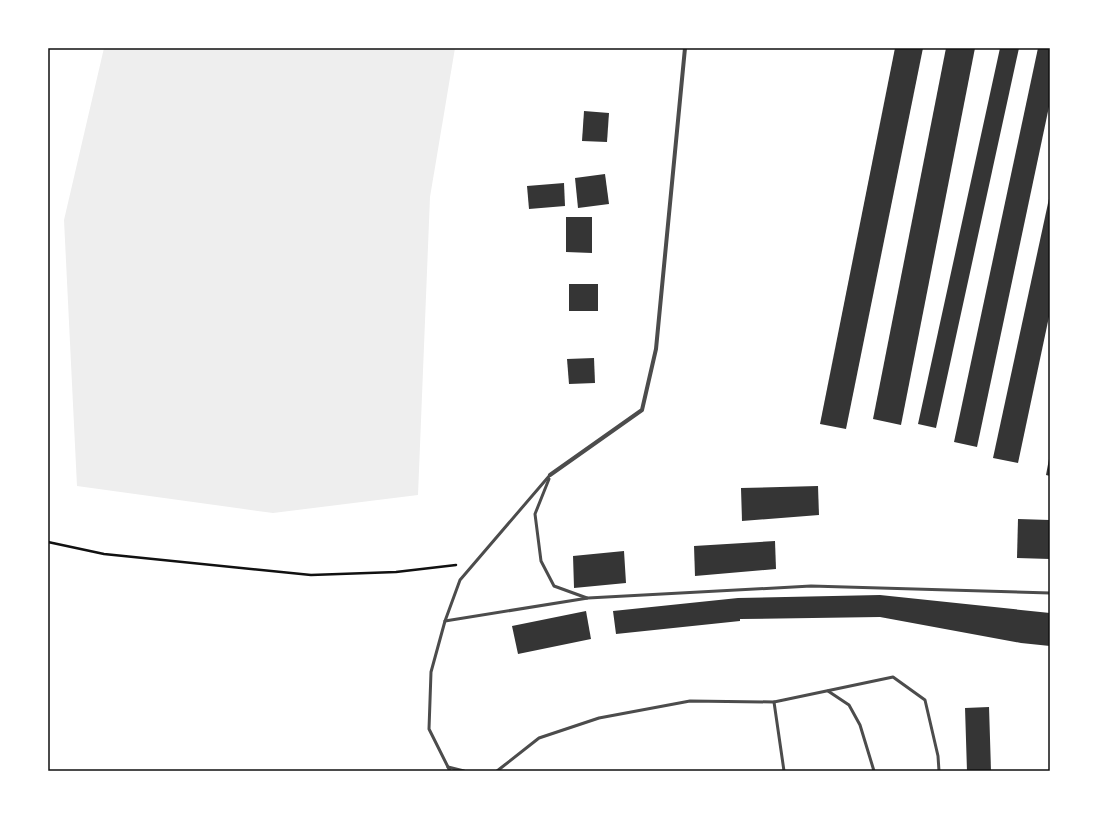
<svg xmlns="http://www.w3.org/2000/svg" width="1098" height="819" viewBox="0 0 1098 819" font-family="'Exo 2',sans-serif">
<rect width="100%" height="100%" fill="#fff"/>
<polygon fill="#eee" points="104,48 455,48 430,197 418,495 273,513 77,486 64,220"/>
<g fill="#353535">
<polygon points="895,48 923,48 846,429 820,424"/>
<polygon points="946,48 975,48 901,425 873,419"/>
<polygon points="1000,48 1019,48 936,428 918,424"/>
<polygon points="1038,48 1050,48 1050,102 977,447 954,442"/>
<polygon points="584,111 609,113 607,142 582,141"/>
<polygon points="605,174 609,204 578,208 575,178"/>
<polygon points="564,183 565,206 529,209 527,186"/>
<polygon points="1050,194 1050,312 1018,463 993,458"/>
<polygon points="566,217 592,217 592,253 566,252"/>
<rect x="569" y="284" width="29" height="27"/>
<polygon points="594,358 595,383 569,384 567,359"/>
<polygon points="1049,459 1050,459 1050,476 1046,475"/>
<polygon points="818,486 819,515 742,521 741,488"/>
<polygon points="1018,519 1050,520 1050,559 1017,558"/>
<polygon points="775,541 776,569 695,576 694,546"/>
<polygon points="624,551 626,583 574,588 573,556"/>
<polygon points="880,595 1050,613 1050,646 1021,643 880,617 740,619 740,621 616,634 613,611 738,598"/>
<polygon points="586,611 591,639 518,654 512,626"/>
<polygon points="989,707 991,771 967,771 965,708"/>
</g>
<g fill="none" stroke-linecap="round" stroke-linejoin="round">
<polyline stroke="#111" stroke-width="2.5" points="48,542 104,554 311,575 396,572 456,565"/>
<g stroke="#4c4c4c" stroke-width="3">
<polyline points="549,479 535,514 541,561 554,586 587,598"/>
<polyline points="445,621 588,598 811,586 1050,593"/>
<polyline points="828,691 849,705 860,725 874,771"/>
<polyline points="774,702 784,771"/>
<polyline points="448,767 464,771"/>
<polyline points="450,771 429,729 431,672 445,621 460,580 550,475"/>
<polyline points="497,771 539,738 599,718 690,701 774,702 893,677 925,700 938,756 939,771"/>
</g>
<polyline stroke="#4c4c4c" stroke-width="4" points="550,475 642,410 656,349 685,48"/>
</g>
<rect width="1098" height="819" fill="none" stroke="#ffffff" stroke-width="98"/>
<rect x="49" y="49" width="1000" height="721" fill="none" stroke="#111" stroke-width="1.5"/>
</svg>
